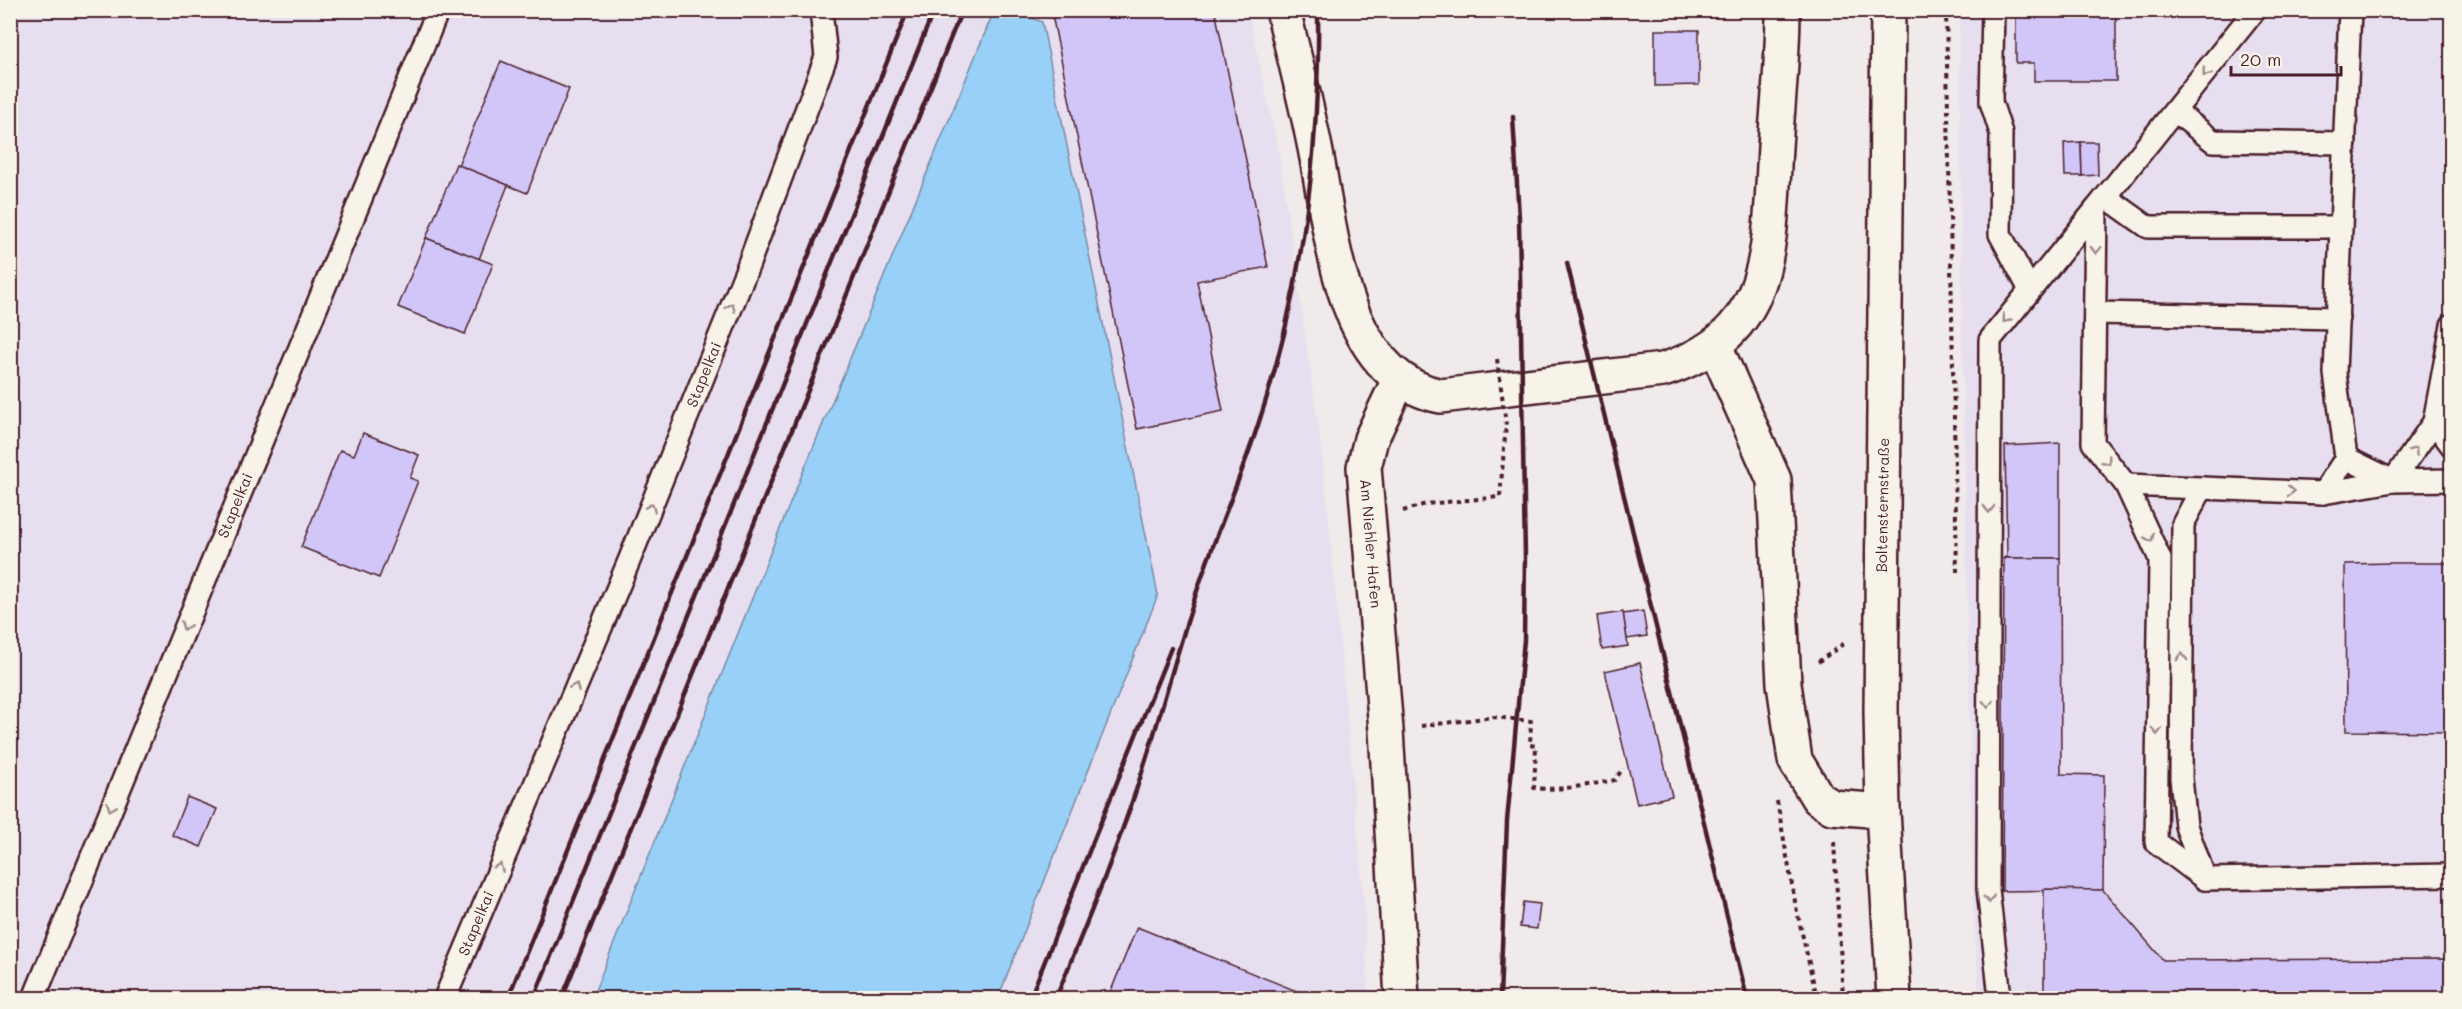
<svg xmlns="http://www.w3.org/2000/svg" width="2462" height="1009" viewBox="0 0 2462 1009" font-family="Mali,sans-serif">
<rect width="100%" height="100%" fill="#f0eaeb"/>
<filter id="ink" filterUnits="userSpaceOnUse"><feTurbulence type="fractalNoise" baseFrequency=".0167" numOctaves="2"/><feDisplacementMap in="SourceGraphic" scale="12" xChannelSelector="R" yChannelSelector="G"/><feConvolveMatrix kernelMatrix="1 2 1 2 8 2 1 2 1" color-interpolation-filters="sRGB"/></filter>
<g filter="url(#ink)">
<g fill="#e7dfef">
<polygon points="10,11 994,11 791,501 592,998 11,998"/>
<polygon points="1015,11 1248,11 1279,152 1324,467 1364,901 1368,998 998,998 1158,595 1042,22"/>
<polygon points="1959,11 2451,11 2451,998 1979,998 1973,903 1962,331"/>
</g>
<polygon fill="#98d0f7" stroke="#7989a5" stroke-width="1.5" points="994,11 1015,11 1042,22 1158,595 998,998 592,998 791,501"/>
<g fill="#d2c6f8" stroke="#4a1f2b" stroke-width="1.5">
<polygon points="1051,10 1215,10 1268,267 1197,281 1223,411 1137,429"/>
<polygon points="2016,10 2116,10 2116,81 2034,81 2034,63 2016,63"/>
<polygon points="1655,30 1699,30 1699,85 1655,86"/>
<polygon points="501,61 569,89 527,193 458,165"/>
<polygon points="2081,142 2082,176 2065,176 2064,143"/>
<polygon points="2081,142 2097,142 2098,175 2082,176"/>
<polygon points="456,164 508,185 479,259 426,238"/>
<polygon points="426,238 493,264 465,334 398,307"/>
<polygon points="363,433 419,455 410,478 418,481 379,578 301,547 340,450 354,455"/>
<polygon points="2060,443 2060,558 2004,558 2007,556 2005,446"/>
<polygon points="2004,558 2060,558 2061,774 2104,775 2103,890 2002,891"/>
<polygon points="2392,563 2452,563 2452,732 2346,731 2345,564"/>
<polygon points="1643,611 1647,636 1627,639 1623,614"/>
<polygon points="1623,612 1628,646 1602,650 1597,616"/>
<polygon points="1640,663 1672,796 1637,804 1605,671"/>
<polygon points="187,797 217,809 201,847 172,835"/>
<polygon points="2044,889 2103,890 2163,960 2452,959 2452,998 2044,998"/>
<polygon points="1523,902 1540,904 1537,929 1520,927"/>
<polygon points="1137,927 1314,998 1108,998"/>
</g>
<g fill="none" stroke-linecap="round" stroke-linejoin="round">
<defs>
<g id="lane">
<polyline points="1993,10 1991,102 2001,133 2000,234 2030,290"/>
<polyline points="2255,10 2096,209 2093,443 2126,485 2323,493 2346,458 2335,373 2350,10"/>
<polyline points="2175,111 2213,141 2345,143"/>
<polyline points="2106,197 2148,227 2341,227"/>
<polyline points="2095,313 2338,318"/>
<polyline points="2452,325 2434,422 2452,446"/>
<polyline points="2346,458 2393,481 2452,480"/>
<polyline points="2126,485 2160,559 2156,842 2205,879 2452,875"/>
<polyline points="2202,488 2183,524 2181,778 2186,826 2205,879"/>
<polyline points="2323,493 2393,481 2434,422"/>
<path id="s1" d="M34 998 438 10"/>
<path id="s2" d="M445 998 629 561 748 266 826 57 821 10"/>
<polyline points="2000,998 1988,889 1990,340 2096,209"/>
</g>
<g id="street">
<path d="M1283 10C1294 56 1306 102 1315 148 1332 230 1339 376 1441 396L1663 370C1776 334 1769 247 1775 147 1778 102 1783 56 1783 10"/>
<polyline points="1715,346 1774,480 1784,684 1795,760 1818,798 1832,807 1883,811"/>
<path id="s3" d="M1399 380 1371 439 1364 467 1386 730 1402 998"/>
</g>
<polyline id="secondary" points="1888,10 1881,711 1883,811 1894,998"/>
</defs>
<use href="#lane" stroke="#4a1f2b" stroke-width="26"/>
<use href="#street" stroke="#4a1f2b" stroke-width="38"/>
<use href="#secondary" stroke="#4a1f2b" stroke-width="38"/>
<g stroke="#4a1f2b" stroke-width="4" stroke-dasharray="4.5 4.5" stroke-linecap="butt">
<polyline points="1946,10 1957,572"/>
<polyline points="1403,511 1426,504 1500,497 1506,424"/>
<polyline points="1818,662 1846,642"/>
<path d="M1421 726 1493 717 1531 721 1530 745 1536 746 1534 788C1561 791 1588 785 1615 780L1623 768"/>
<polyline points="1777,801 1796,907 1817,998"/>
<polyline points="1834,842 1843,998"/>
</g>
<use href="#lane" stroke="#f7f3e8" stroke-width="21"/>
<use href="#street" stroke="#f7f3e8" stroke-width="33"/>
<use href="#secondary" stroke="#f7f3e8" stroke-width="33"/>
<g stroke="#4a1f2b" stroke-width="4.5">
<polyline points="1567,263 1747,998"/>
<polyline points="508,998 908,10"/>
<polyline points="534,998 934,10"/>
<polyline points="562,998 962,10"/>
<polyline points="1030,998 1171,648"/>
<path d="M1056 998C1087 922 1119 845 1144 766 1163 707 1178 647 1198 588 1216 534 1239 482 1257 428 1302 294 1320 152 1318 10"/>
<polyline points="1500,998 1507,821 1524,640 1525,557 1519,218 1513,117"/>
</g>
<polyline stroke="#4a1f2b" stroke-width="4" stroke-dasharray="4.5 4.5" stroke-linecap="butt" points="1497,359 1506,424"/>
</g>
<defs><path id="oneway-chevron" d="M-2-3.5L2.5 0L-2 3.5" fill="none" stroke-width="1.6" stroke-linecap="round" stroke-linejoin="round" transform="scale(1.5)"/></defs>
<g stroke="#a0898a">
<use href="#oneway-chevron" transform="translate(2206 73) rotate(129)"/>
<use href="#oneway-chevron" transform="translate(2096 250) rotate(91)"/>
<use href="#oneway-chevron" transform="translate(731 307) rotate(-68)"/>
<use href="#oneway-chevron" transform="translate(2006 319) rotate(129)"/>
<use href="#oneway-chevron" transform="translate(2414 451) rotate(-55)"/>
<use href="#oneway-chevron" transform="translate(2107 461) rotate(52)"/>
<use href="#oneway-chevron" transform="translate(2291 491) rotate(2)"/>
<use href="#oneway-chevron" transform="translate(651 507) rotate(-68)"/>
<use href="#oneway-chevron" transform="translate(1989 509) rotate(90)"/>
<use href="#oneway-chevron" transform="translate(2150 538) rotate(65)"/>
<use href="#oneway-chevron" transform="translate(185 626) rotate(112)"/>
<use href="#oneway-chevron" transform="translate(2182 657) rotate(-90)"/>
<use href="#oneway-chevron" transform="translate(575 687) rotate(-67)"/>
<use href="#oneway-chevron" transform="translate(1988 704) rotate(90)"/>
<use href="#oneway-chevron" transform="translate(2157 731) rotate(91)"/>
<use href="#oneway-chevron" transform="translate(111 807) rotate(112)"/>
<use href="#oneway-chevron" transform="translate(499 867) rotate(-67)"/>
<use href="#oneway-chevron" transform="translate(1989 899) rotate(84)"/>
</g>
</g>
<g text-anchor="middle" stroke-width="5" stroke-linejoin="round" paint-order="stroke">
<g font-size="15" fill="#4a1f2b" stroke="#f7f3e8">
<text dy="5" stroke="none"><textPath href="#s2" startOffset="675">Stapelkai</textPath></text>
<text dy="5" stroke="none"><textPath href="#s1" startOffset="532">Stapelkai</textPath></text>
<text transform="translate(1883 505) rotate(-89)" y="5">Boltensternstraße</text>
<text dy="5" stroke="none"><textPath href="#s3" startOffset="171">Am Niehler Hafen</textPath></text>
<text dy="5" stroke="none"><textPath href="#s2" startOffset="81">Stapelkai</textPath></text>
</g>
</g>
<rect width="2462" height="1009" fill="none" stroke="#f7f3e8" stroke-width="36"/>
<rect x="18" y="18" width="2426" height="973" fill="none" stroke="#4a1f2b" stroke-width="2" filter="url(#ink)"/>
<path d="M2231 66v9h110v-9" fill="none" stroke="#4a1f2b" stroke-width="3"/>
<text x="2240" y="66" font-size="18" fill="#4a1f2b" stroke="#f7f3e8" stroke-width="4.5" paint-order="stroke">20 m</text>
</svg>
